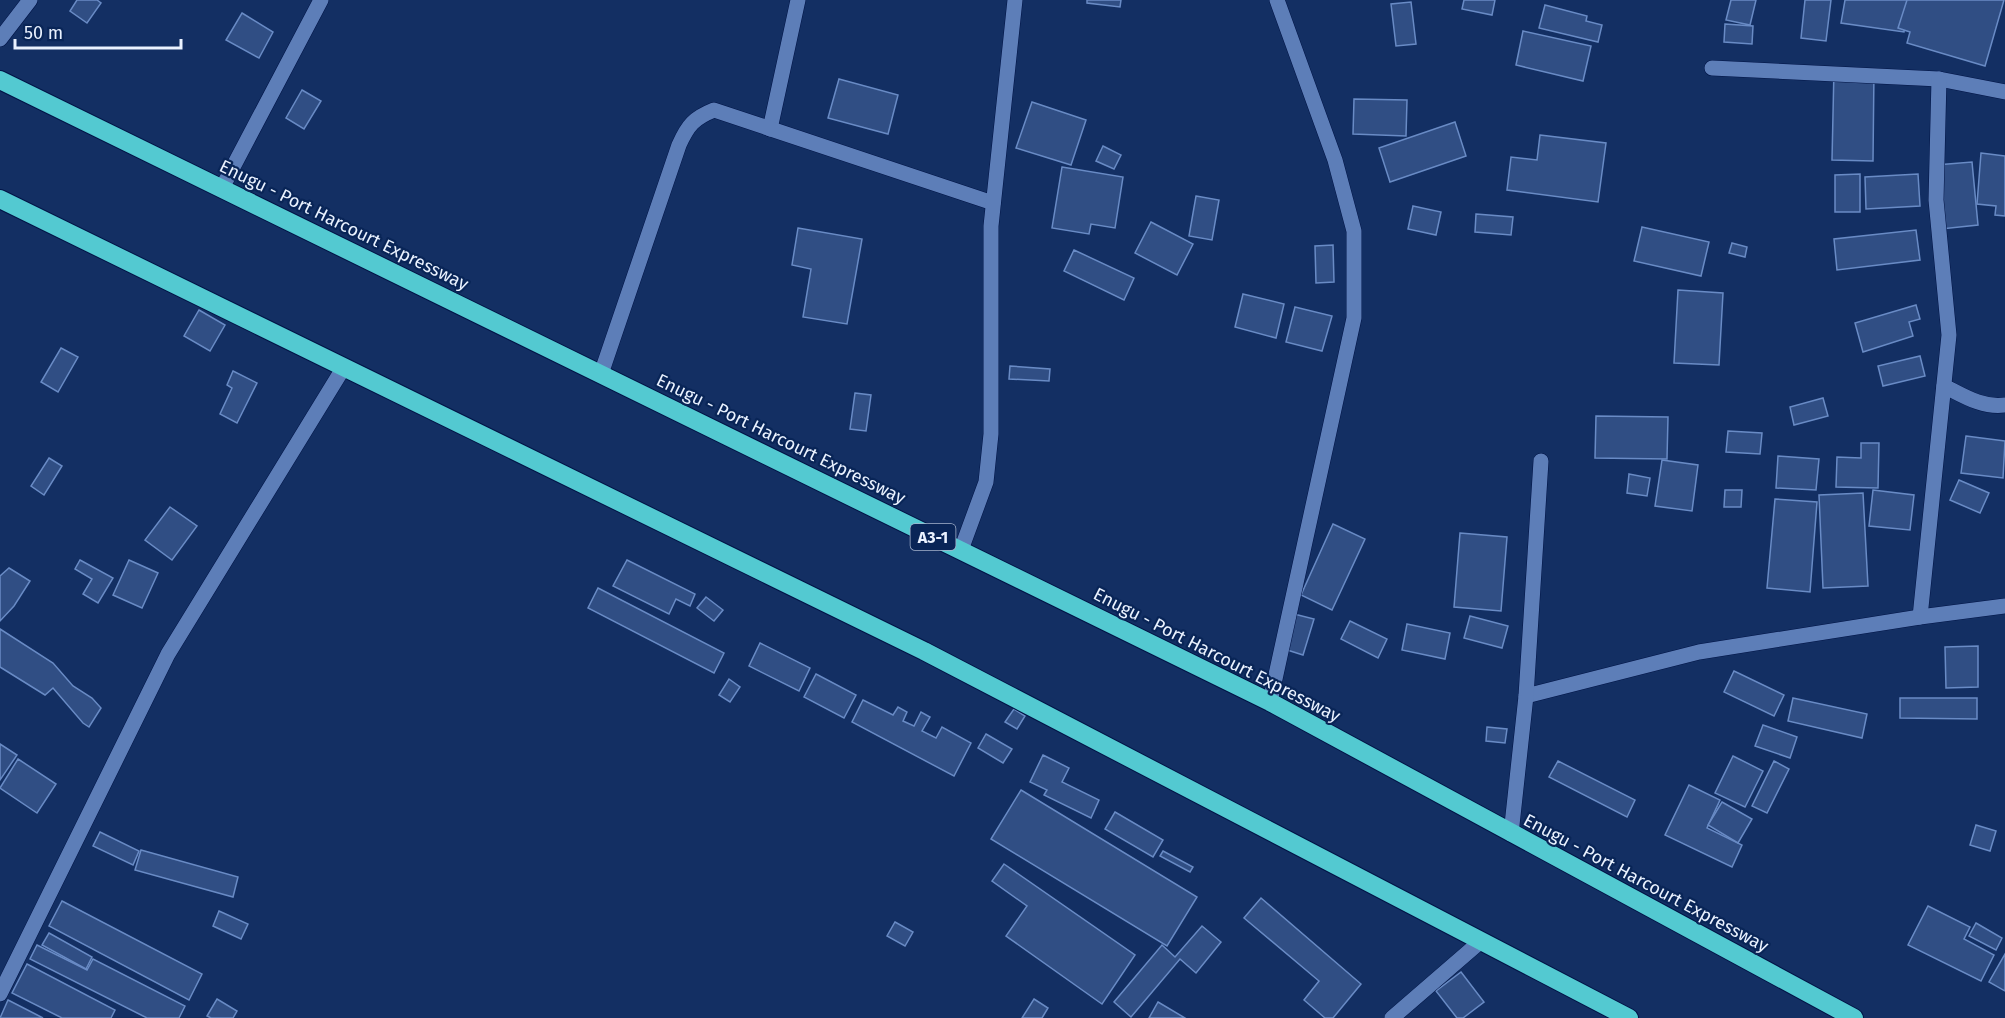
<svg xmlns="http://www.w3.org/2000/svg" width="2005" height="1018" viewBox="0 0 2005 1018" font-family="'Fira Sans',sans-serif">
<rect width="100%" height="100%" fill="#132f63"/>
<g fill="#304e84" stroke="#698bc5" stroke-width="1.5">
<polygon points="77,0 97,0 101,3 87,23 70,11"/>
<polygon points="1087,0 1121,0 1120,7 1087,3"/>
<polygon points="1464,0 1495,0 1492,15 1462,9"/>
<polygon points="1731,0 1756,0 1750,25 1726,20"/>
<polygon points="1805,0 1831,0 1826,41 1801,38"/>
<polygon points="1845,0 1909,0 1904,32 1841,23"/>
<polygon points="1907,0 2004,0 1985,66 1907,43 1910,32 1898,28"/>
<polygon points="1411,2 1416,44 1396,46 1391,4"/>
<polygon points="1545,5 1587,16 1586,21 1602,25 1598,42 1539,28"/>
<polygon points="242,13 273,32 259,58 226,40"/>
<polygon points="1725,24 1753,26 1752,44 1724,42"/>
<polygon points="1523,31 1591,46 1583,81 1516,65"/>
<polygon points="1834,69 1874,70 1873,161 1832,160"/>
<polygon points="839,79 898,95 888,134 828,118"/>
<polygon points="302,90 321,101 304,129 286,118"/>
<polygon points="1354,99 1407,100 1406,136 1353,134"/>
<polygon points="1032,102 1086,120 1071,165 1016,148"/>
<polygon points="1455,122 1466,156 1390,182 1379,148"/>
<polygon points="1540,135 1606,143 1598,202 1507,190 1511,157 1537,160"/>
<polygon points="1103,146 1121,155 1114,169 1096,161"/>
<polygon points="1981,153 2005,156 2005,216 1995,215 1996,206 1977,204"/>
<polygon points="1972,162 1978,225 1941,229 1936,165"/>
<polygon points="1062,167 1123,177 1115,228 1091,224 1089,234 1052,228"/>
<polygon points="1860,174 1860,212 1835,212 1835,175"/>
<polygon points="1918,174 1920,206 1866,209 1865,177"/>
<polygon points="1196,196 1219,200 1212,240 1189,236"/>
<polygon points="1413,206 1441,212 1436,235 1408,229"/>
<polygon points="1476,214 1513,217 1511,235 1475,232"/>
<polygon points="1151,222 1193,244 1177,275 1135,253"/>
<polygon points="1642,227 1709,242 1701,276 1634,261"/>
<polygon points="798,228 862,239 847,324 803,317 811,269 792,265"/>
<polygon points="1916,230 1920,260 1837,270 1834,239"/>
<polygon points="1732,243 1747,247 1745,257 1729,253"/>
<polygon points="1333,245 1334,282 1316,283 1315,246"/>
<polygon points="1074,250 1134,278 1124,300 1064,271"/>
<polygon points="1678,290 1723,293 1719,365 1674,363"/>
<polygon points="1243,294 1284,304 1276,338 1235,327"/>
<polygon points="1916,305 1920,319 1909,322 1913,336 1863,352 1855,323"/>
<polygon points="1295,307 1332,316 1322,351 1286,342"/>
<polygon points="199,310 225,325 210,351 184,336"/>
<polygon points="61,348 78,357 58,392 41,382"/>
<polygon points="1920,356 1925,376 1883,386 1878,366"/>
<polygon points="1010,366 1050,369 1049,381 1009,379"/>
<polygon points="233,371 257,383 237,423 220,414 232,388 227,385"/>
<polygon points="855,393 871,395 866,431 850,429"/>
<polygon points="1823,398 1828,416 1794,425 1790,407"/>
<polygon points="1596,416 1668,417 1667,459 1595,458"/>
<polygon points="1728,431 1762,433 1760,454 1726,452"/>
<polygon points="1966,436 2005,441 2003,478 1961,473"/>
<polygon points="1861,443 1879,443 1878,488 1836,487 1837,457 1861,458"/>
<polygon points="1778,456 1819,459 1816,490 1776,488"/>
<polygon points="49,458 62,466 44,495 31,486"/>
<polygon points="1662,460 1698,465 1692,511 1655,506"/>
<polygon points="1629,474 1650,478 1647,496 1627,493"/>
<polygon points="1959,480 1989,493 1980,513 1950,500"/>
<polygon points="1725,490 1742,490 1741,507 1724,507"/>
<polygon points="1873,490 1914,495 1910,530 1869,526"/>
<polygon points="1863,493 1868,586 1823,588 1819,495"/>
<polygon points="1775,499 1817,502 1810,592 1767,588"/>
<polygon points="170,507 197,526 172,560 145,540"/>
<polygon points="1333,524 1365,539 1332,610 1301,595"/>
<polygon points="1460,533 1507,537 1501,611 1454,607"/>
<polygon points="80,560 113,578 98,603 83,594 92,579 75,569"/>
<polygon points="129,560 158,573 142,608 113,595"/>
<polygon points="627,560 695,594 690,606 676,599 669,614 613,586"/>
<polygon points="9,568 30,581 14,606 0,621 0,576"/>
<polygon points="598,588 724,653 714,673 588,608"/>
<polygon points="706,597 723,610 714,621 697,608"/>
<polygon points="1294,614 1314,619 1303,655 1284,649"/>
<polygon points="1470,616 1508,626 1502,648 1464,638"/>
<polygon points="1350,621 1387,639 1378,658 1341,639"/>
<polygon points="1407,624 1450,633 1445,659 1402,650"/>
<polygon points="0,629 53,663 73,686 92,698 101,708 89,727 83,723 53,688 45,695 0,667"/>
<polygon points="760,643 810,668 799,691 749,666"/>
<polygon points="1978,646 1978,687 1946,688 1945,647"/>
<polygon points="1734,671 1784,695 1774,716 1724,692"/>
<polygon points="816,674 856,695 844,718 804,697"/>
<polygon points="729,679 740,687 730,702 719,695"/>
<polygon points="1793,698 1867,714 1862,738 1788,721"/>
<polygon points="1900,698 1977,698 1977,719 1900,718"/>
<polygon points="863,700 893,715 898,707 907,712 903,721 914,726 921,712 930,717 922,731 936,738 942,727 971,743 954,776 852,722"/>
<polygon points="1014,709 1025,716 1017,729 1005,722"/>
<polygon points="1763,725 1797,737 1790,758 1755,746"/>
<polygon points="1487,727 1507,729 1505,743 1486,741"/>
<polygon points="986,734 1012,749 1003,763 978,748"/>
<polygon points="0,744 17,755 0,780"/>
<polygon points="1043,755 1069,768 1062,782 1099,800 1091,818 1044,795 1047,790 1030,782"/>
<polygon points="1733,756 1763,771 1745,807 1715,793"/>
<polygon points="18,759 56,784 37,813 0,788"/>
<polygon points="1558,761 1635,800 1627,817 1549,777"/>
<polygon points="1774,761 1789,769 1767,813 1752,806"/>
<polygon points="1689,785 1720,800 1707,828 1742,845 1732,867 1665,835"/>
<polygon points="1021,790 1197,897 1167,946 991,839"/>
<polygon points="1722,802 1752,819 1738,843 1708,825"/>
<polygon points="1115,812 1163,840 1153,857 1105,829"/>
<polygon points="1976,825 1996,831 1990,851 1970,845"/>
<polygon points="100,832 139,851 133,865 93,846"/>
<polygon points="141,850 238,877 233,897 135,870"/>
<polygon points="1163,851 1193,867 1190,872 1160,856"/>
<polygon points="1004,864 1135,955 1102,1004 1006,936 1027,906 992,881"/>
<polygon points="1261,898 1361,984 1333,1018 1325,1018 1304,1000 1319,981 1244,918"/>
<polygon points="62,901 202,974 189,1000 49,926"/>
<polygon points="1928,906 1970,927 1964,939 1994,955 1981,981 1908,945"/>
<polygon points="219,911 248,924 241,939 213,926"/>
<polygon points="895,922 913,932 905,946 887,936"/>
<polygon points="1976,923 2002,938 1996,950 1969,936"/>
<polygon points="1202,926 1221,942 1196,973 1180,959 1131,1017 1114,1002 1162,945 1175,957"/>
<polygon points="49,933 92,957 86,969 42,945"/>
<polygon points="37,945 87,970 93,959 185,1006 179,1018 147,1018 30,959"/>
<polygon points="2005,954 2005,991 1989,982"/>
<polygon points="27,964 115,1010 111,1018 62,1018 12,993"/>
<polygon points="1461,972 1484,1002 1463,1018 1457,1018 1436,991"/>
<polygon points="217,999 237,1011 233,1018 211,1018 207,1016"/>
<polygon points="1034,999 1048,1008 1042,1018 1022,1018"/>
<polygon points="8,1000 43,1018 0,1018"/>
<polygon points="1158,1002 1185,1018 1149,1018"/>
</g>
<g fill="none" stroke-linecap="round" stroke-linejoin="round">
<defs>
<g id="minor">
<polyline points="0,39 30,0"/>
<polyline points="1712,68 1939,79 2005,92"/>
<polyline points="770,129 798,0"/>
<polyline points="222,188 321,0"/>
<path d="M601 374 679 145C688 125 694 118 714 110L993 203"/>
<path d="M1944 386C1964 396 1982 408 2005 405"/>
<polyline points="961,550 986,482 991,434 991,226 1015,0"/>
<polyline points="1920,617 1949,335 1936,200 1939,79"/>
<polyline points="1526,696 1699,652 1920,617 2005,606"/>
<polyline points="1270,702 1354,318 1354,231 1335,160 1277,0"/>
<polyline points="1511,834 1526,696 1541,461"/>
<polyline points="0,994 168,654 344,367"/>
<polyline points="1392,1018 1481,941"/>
</g>
<g id="highway">
<polyline points="0,80 1270,702 1854,1018"/>
<polyline points="0,199 924,651 1629,1018"/>
</g>
</defs>
<use href="#minor" stroke="#001446" stroke-width="16"/>
<use href="#highway" stroke="#001446" stroke-width="20"/>
<use href="#minor" stroke="#5d7eb8" stroke-width="15"/>
<use href="#highway" stroke="#53c9d1" stroke-width="18"/>
</g>
<g text-anchor="middle" stroke-width="4.5" stroke-linejoin="round" paint-order="stroke">
<rect fill="#092557" stroke="#a6b4cd" stroke-width="1.5" x="910.5" y="524" width="45" height="26" rx="4.5"/>
<g font-size="16" font-weight="bold" fill="#eaf2ff">
<text x="933" y="543">A3-1</text>
</g>
<g font-size="18" fill="#eaf2ff" stroke="#092557">
<text transform="translate(344 225) rotate(26)" y="6">Enugu - Port Harcourt Expressway</text>
<text transform="translate(781 439) rotate(26)" y="6">Enugu - Port Harcourt Expressway</text>
<text transform="translate(1217 655) rotate(27)" y="6">Enugu - Port Harcourt Expressway</text>
<text transform="translate(1646 883) rotate(28)" y="6">Enugu - Port Harcourt Expressway</text>
</g>
</g>
<path d="M15 39v9h166v-9" fill="none" stroke="#eaf2ff" stroke-width="3"/>
<text x="24" y="39" font-size="18" fill="#eaf2ff" stroke="#092557" stroke-width="4.5" paint-order="stroke">50 m</text>
</svg>
